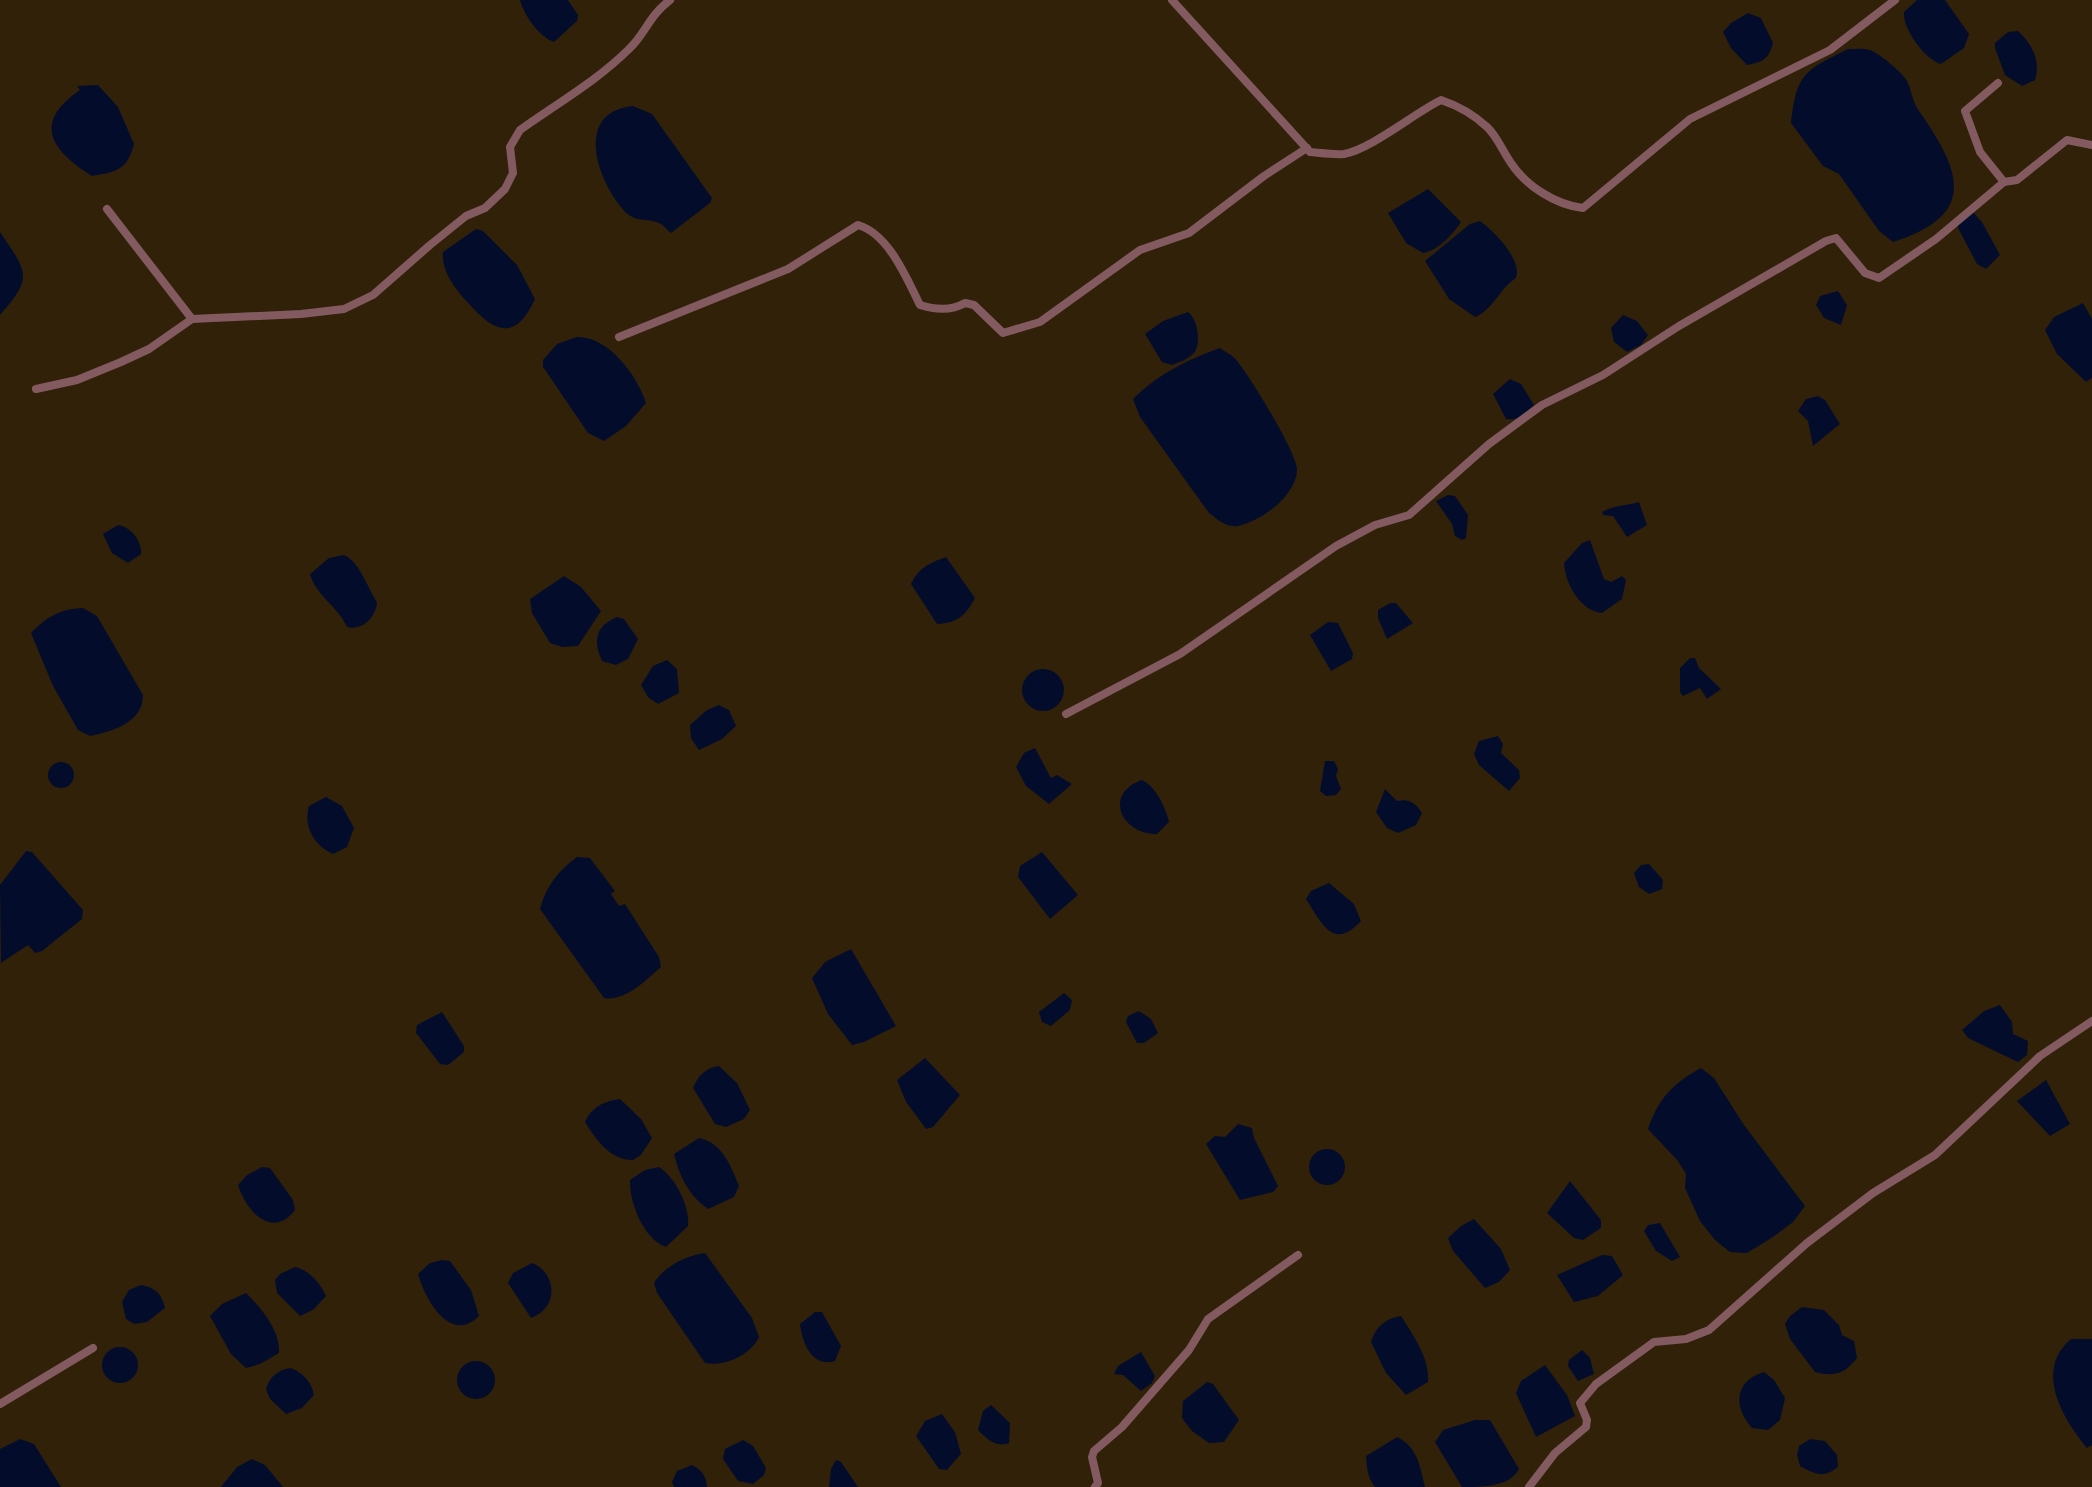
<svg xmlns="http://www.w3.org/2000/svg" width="2092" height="1487" viewBox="0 0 2092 1487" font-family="Poppins,sans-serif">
<rect width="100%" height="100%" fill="#312109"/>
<g fill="#030d2b">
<path d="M520 0H568L578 15 577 21 554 42C539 37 524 15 520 0Z"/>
<path d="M1917 0H1945L1969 34 1964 48 1941 64C1925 60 1902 28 1904 12Z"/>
<path d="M1748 13 1761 18 1773 43C1769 59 1763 62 1747 65L1731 48 1723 32 1731 23Z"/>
<path d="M2018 31C2032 44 2041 61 2035 80L2022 86 2005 75 1995 48V43L2008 32Z"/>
<path d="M1848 49C1854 49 1864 48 1870 50 1879 53 1903 73 1907 81 1912 91 1912 101 1919 111 1961 171 1979 215 1893 242L1879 231 1839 174 1823 166 1791 123C1797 73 1804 71 1848 49Z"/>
<path d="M98 85 118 107 134 144C127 170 117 172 92 176 51 150 32 123 80 90L77 86Z"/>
<path d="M633 106 652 114 712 198 710 203 671 233C667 230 664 225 659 223 643 217 634 224 621 207 596 176 575 112 633 106Z"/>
<path d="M1428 189 1461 222C1452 235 1439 250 1423 253L1406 243 1388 213Z"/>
<polygon points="1973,212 1982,222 2000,255 1986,269 1977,264 1958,228 1958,224"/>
<path d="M1480 221C1495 232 1522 259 1516 278 1500 288 1493 310 1475 317L1449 299 1425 261 1470 224Z"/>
<path d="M476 229 483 231 517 265 535 299C516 341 495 333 470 305 457 291 441 272 443 252Z"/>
<path d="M0 232C27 272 34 277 0 315Z"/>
<polygon points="1838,291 1847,305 1841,325 1824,318 1816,305 1820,296"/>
<polygon points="2083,303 2092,319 2092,378 2086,382 2057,354 2045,330 2054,317"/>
<path d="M1188 312C1198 319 1202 346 1193 354 1187 360 1179 362 1172 365L1162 362 1145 334 1163 321Z"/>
<polygon points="1623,315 1637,321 1648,335 1641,345 1627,352 1614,342 1611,328"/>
<path d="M577 337C608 336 637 375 646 403L626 426 604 441 588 433 543 367V360L557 344Z"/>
<path d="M1220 348C1225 352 1233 355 1237 361 1249 375 1297 453 1297 469 1297 495 1262 521 1238 526 1227 528 1218 520 1209 513L1140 417 1133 399C1158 374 1187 360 1220 348Z"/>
<path d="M1510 379 1521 384 1534 405C1525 414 1519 421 1506 419L1493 394Z"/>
<polygon points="1818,396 1825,400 1840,424 1813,446 1808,421 1798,411 1806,399"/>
<polygon points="1448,495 1455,496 1468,515 1466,538 1462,540 1455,536 1452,524 1436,501"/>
<path d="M1639 502 1647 525 1627 537 1613 516 1603 515 1602 512C1614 505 1626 506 1639 502Z"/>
<path d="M118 525C131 527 142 541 141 554L128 563 112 553 103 534Z"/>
<path d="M1590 540 1604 579 1611 582 1622 576 1626 580 1622 599 1602 613C1580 611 1565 583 1564 563L1582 543Z"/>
<path d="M344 555C360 562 367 587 377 602 376 617 363 631 347 627 337 605 316 596 310 574L329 558Z"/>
<path d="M946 557 975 598C966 615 958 623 937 624L911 584C918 568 930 563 946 557Z"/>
<polygon points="564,576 581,587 601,611 578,646 562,647 550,643 532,613 530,599"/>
<polygon points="1390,603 1396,603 1413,623 1387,639 1378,618 1378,610"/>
<path d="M83 608 97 616 143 695C143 722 114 731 90 736L78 730 53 686 31 633C47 617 59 609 83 608Z"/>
<path d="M617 617 624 619 638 639 628 659 616 665 602 661C593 641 595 626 617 617Z"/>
<polygon points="1328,622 1338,623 1353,653 1352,659 1331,671 1310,635"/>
<polygon points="1690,658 1695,658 1699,668 1721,689 1707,699 1700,688 1683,696 1680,692 1680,668"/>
<polygon points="667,660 677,669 679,693 658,704 648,697 641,685 653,666"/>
<circle cx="1043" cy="690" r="21"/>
<polygon points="719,705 729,710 736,726 722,739 699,750 691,738 690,725 707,710"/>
<polygon points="1498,736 1503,744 1501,753 1519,770 1520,778 1509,791 1479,765 1474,754 1479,741"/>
<polygon points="1035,748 1051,778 1057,775 1072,784 1049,804 1026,786 1016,767 1024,753"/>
<polygon points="1325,761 1334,761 1338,769 1336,776 1341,789 1336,795 1326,796 1320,791"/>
<circle cx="61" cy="775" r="13"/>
<path d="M1142 780C1156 787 1165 806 1169 822L1157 834C1122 835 1102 794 1142 780Z"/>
<path d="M1385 789 1397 801C1409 798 1416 803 1422 813L1416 825 1398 833 1387 828 1376 812Z"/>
<path d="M326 797 342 806 354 828 347 847 333 854C314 846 303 826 309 806Z"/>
<polygon points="26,851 32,852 83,910 82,919 42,951 35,953 28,945 1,963 0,885"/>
<polygon points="1042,852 1078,895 1050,919 1018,877 1020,866"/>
<path d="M577 857 590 858 615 891 611 894 619 906 625 904 659 957 661 967C646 980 625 1002 604 998L540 909C546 886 558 871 577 857Z"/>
<polygon points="1649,864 1663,880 1662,889 1649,894 1639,887 1634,873 1641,865"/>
<path d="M1329 883 1354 904 1361 921C1333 952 1321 922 1306 899L1311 891Z"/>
<polygon points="851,949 896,1026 864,1042 852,1045 828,1014 812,978 825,962"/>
<polygon points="1064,993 1072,1000 1070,1010 1051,1026 1042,1022 1039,1012"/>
<polygon points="2000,1005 2012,1022 2013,1034 2028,1041 2027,1055 2018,1062 1968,1038 1962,1030 1984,1011"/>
<polygon points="1139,1011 1151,1019 1158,1033 1144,1043 1137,1043 1126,1022 1128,1016"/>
<polygon points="442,1012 464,1046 464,1052 448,1065 440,1064 416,1033 417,1025"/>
<polygon points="925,1058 960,1095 933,1127 926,1129 906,1102 897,1080"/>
<path d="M719 1066 737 1083 750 1110 744 1119 726 1127 715 1124 693 1088C698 1076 705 1068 719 1066Z"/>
<path d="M1701 1068 1714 1078 1744 1125 1805 1206 1793 1222 1773 1237 1747 1253 1730 1252 1715 1240 1700 1221 1685 1188 1686 1174 1678 1161 1648 1129C1658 1099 1673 1083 1701 1068Z"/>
<polygon points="2046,1080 2070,1124 2050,1136 2017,1101"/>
<path d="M620 1099 641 1119 652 1138 641 1155 633 1160C610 1161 595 1138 585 1122 591 1107 605 1101 620 1099Z"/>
<polygon points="1238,1124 1252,1128 1254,1138 1278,1186 1273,1192 1240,1200 1206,1144 1215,1136 1225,1137"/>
<path d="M699 1138C722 1142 731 1166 739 1186L734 1197 708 1209C690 1197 679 1176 674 1154Z"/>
<circle cx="1327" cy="1167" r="18"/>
<path d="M262 1167 270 1168 293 1200 295 1210C272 1240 246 1211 238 1185L247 1175Z"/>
<path d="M659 1167C675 1177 690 1206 688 1226L666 1247C643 1239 629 1201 630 1180L645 1170Z"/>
<polygon points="1570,1181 1601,1220 1601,1228 1583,1240 1574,1238 1547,1213"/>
<polygon points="1474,1219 1501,1249 1510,1270 1499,1282 1485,1288 1453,1251 1448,1238 1461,1226"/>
<polygon points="1660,1223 1680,1257 1672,1261 1656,1251 1644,1231 1648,1225"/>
<path d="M705 1253 752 1318 759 1337C751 1355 724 1367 705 1363L657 1293 654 1283C663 1267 687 1255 705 1253Z"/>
<polygon points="1602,1255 1612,1256 1623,1275 1598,1296 1574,1302 1557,1275"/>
<path d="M442 1260 450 1261 471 1290 479 1316C450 1345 425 1299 418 1274L430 1263Z"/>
<path d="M532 1263C555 1271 561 1307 531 1318L508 1283 513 1273Z"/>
<path d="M295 1267C309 1270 320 1283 326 1296L313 1310 300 1316 277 1293 275 1280 280 1274Z"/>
<path d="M141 1285C156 1288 161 1293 165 1308L147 1322 134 1324 126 1319 122 1302 129 1290Z"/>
<path d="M246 1293C261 1308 280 1330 279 1353L260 1364 246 1368 231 1354 210 1316 222 1304Z"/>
<path d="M1802 1307 1824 1310 1839 1325 1842 1335 1854 1341 1857 1358C1845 1374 1834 1377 1815 1372L1790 1339 1785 1324 1790 1316Z"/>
<path d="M815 1312H822L841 1346 835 1361C812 1368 802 1343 800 1324Z"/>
<path d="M1401 1316C1413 1335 1430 1358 1428 1382L1406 1395 1386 1373 1371 1342C1376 1326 1385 1319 1401 1316Z"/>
<path d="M2071 1339H2092V1445L2087 1448C2062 1418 2034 1370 2071 1339Z"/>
<circle cx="120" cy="1365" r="18"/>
<polygon points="1582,1350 1590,1358 1594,1374 1578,1381 1568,1366 1569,1360"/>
<polygon points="1141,1352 1155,1376 1152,1383 1141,1391 1123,1375 1114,1374 1118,1366"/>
<circle cx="476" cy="1380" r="19"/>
<polygon points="1545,1365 1567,1395 1575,1416 1536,1437 1516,1393 1521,1381"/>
<path d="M291 1368C304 1374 311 1381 314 1395L302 1408 286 1414 270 1399 266 1389C269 1377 279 1369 291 1368Z"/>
<path d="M1764 1372 1774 1380 1785 1398 1780 1420 1768 1430 1752 1428C1733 1407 1734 1381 1764 1372Z"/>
<polygon points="1207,1382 1213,1384 1239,1420 1224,1442 1209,1443 1192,1431 1182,1418 1183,1401"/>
<path d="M991 1405 1010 1423 1009 1443C996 1448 987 1439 978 1430L983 1411Z"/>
<polygon points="942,1414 955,1432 961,1454 947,1470 939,1469 916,1436 925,1421"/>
<path d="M1475 1420H1490L1519 1469C1510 1487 1482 1487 1462 1487L1435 1442 1443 1430Z"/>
<path d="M1397 1437C1418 1447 1420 1467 1425 1487H1375C1367 1477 1367 1468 1366 1456Z"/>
<polygon points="20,1439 34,1444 61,1487 0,1487 0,1449"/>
<path d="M1810 1439 1825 1441 1837 1455 1838 1467C1823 1479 1815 1474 1800 1466L1797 1455 1799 1446Z"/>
<polygon points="743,1440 753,1446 766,1468 764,1475 753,1484 738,1481 723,1459 725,1449"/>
<polygon points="252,1459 265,1465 283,1487 221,1487 237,1467"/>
<polygon points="836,1460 841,1462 858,1487 829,1487 831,1469"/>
<path d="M692 1465C702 1470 706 1476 707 1487H674L672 1482 677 1471Z"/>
</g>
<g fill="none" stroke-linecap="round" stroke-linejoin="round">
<g stroke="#845a61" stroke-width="8">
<path d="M1172 0 1310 152C1321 153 1334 155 1344 154 1371 149 1413 114 1441 100 1459 106 1473 114 1487 127 1497 136 1503 152 1511 163 1526 186 1556 205 1583 208L1690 119 1830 50 1895 0"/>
<polyline points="1998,83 1965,111 1980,152 2004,182 2017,180 2067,140 2092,145"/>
<polyline points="107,209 192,319"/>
<path d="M619 337 788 269 858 225C889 234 907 279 920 305 936 310 951 311 965 303L974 305 1003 333 1040 322 1140 250 1189 233 1264 176 1307 148"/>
<path d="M36 389 77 380 121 362 149 349 192 319 301 314 344 309 373 295 430 245 466 216 485 208 505 189 513 173 510 147 520 130C556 104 597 81 629 49 646 33 648 17 670 0"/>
<polyline points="1066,714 1180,654 1336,546 1375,525 1409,515 1489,444 1542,405 1603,375 1679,326 1826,241 1836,238 1865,273 1879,278 1936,239 2004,182"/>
<polyline points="0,1404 93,1348"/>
<polyline points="1095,1487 1098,1483 1092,1457 1094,1451 1122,1427 1189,1350 1208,1319 1298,1255"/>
<polyline points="1529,1487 1555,1453 1586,1427 1587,1420 1580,1403 1596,1384 1654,1342 1686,1339 1709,1330 1807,1243 1873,1193 1935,1155 2040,1056 2092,1021"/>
</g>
</g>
</svg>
